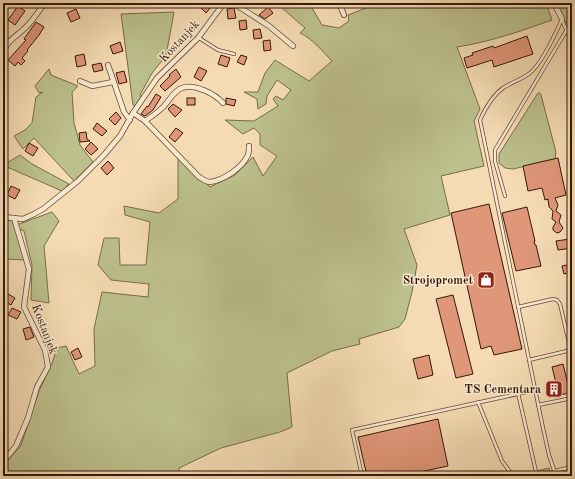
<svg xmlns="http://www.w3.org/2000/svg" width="575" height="479" viewBox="0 0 575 479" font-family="'Old Standard TT',serif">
<rect width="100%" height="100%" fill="#f5dbb4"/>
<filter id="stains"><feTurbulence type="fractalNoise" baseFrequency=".005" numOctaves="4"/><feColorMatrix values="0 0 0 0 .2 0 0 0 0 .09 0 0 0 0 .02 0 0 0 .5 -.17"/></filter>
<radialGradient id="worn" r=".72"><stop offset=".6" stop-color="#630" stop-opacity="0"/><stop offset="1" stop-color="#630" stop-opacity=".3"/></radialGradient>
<g fill="#bcc08c" stroke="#786c4c">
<path d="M285 3H309L322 25 339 28 349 21 348 15 379 3H546L552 20C521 31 490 42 457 47L480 109 474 121 484 166 441 176 450 215 404 229 417 265 412 292 405 319 399 327 359 339 360 344 332 351 287 373 292 427 280 432 221 448 179 468 180 476H3V466L21 445 39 391 52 363 57 348 66 346 79 374 95 366 94 329 102 292 148 297 149 284 111 280 98 265 104 238H119L120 265H146L150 222 125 215 124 206 159 213 178 199V158L210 187 235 175 253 157 263 176 277 156 260 145V134L254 128 243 134 225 120 254 121 278 106 273 99 276 96 283 100 291 90 277 80 267 96 266 104 258 109 257 99 244 92H258L265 73 275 60 309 81 332 61C322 51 313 39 300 33L305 28 282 8Z"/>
<polygon points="557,3 568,3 572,14 572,36"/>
<polygon points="174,12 166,56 152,73 140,95 141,97 135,106 133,105 121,14"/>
<polygon points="49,69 51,75 78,86 72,92 74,123 80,145 93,162 74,181 34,138 23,149 14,136 25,130 32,123 36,97 43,92 39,93 35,86"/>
<polygon points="538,93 540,93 541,95 556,152 555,159 513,169 505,168 499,163 499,154"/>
<polygon points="20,155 32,164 69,184 62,191 7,167 5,164"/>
<polygon points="52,212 59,221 44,246 49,303 31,300 32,265 24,231 14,226"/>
<polygon points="12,220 25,260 3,259 3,221"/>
<polygon points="549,468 552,476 516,476"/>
</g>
<g fill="#e09679" stroke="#35180c">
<polygon points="205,3 214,3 206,13 201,8"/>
<polygon points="18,6 25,11 15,25 8,20"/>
<polygon points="268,7 273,13 265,19 259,15"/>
<polygon points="234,8 236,18 228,19 227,9"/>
<polygon points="76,9 80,18 71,22 67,13"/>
<polygon points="246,20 247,29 240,30 239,21"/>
<polygon points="36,22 44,27 39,35 27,50 28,51 22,58 25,61 21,65 18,62 15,66 8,60 26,40 24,39"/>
<polygon points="260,29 262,38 254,39 253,30"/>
<polygon points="527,36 533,54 494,67 492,60 467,68 464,58 473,55 472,53 493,46 494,48"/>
<polygon points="270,40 271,50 264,51 263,41"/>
<polygon points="120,42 123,51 113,54 110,46"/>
<polygon points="84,54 86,65 77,67 75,56"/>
<polygon points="221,55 230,58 227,67 218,64"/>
<polygon points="241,55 247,57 244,65 237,62"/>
<polygon points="101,63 103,70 94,72 92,65"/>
<polygon points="199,67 207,71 201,81 194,77"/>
<polygon points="176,69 181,77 165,91 160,86 170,76 169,75"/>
<polygon points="124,71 127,82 119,84 116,73"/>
<polygon points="156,94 161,97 153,110 145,116 141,114 147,106 148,107"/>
<rect x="187" y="98" width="8" height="7"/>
<polygon points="226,98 236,100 234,106 226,104"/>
<polygon points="173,104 182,110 175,117 168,109"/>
<polygon points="116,112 121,118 115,125 109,119"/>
<polygon points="97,123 107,131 102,136 93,129"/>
<polygon points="176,128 183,133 175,142 169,137"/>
<polygon points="86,132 87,139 90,141 80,142 79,133"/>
<polygon points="91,142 98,149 91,155 85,149"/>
<polygon points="29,143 38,148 33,156 25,151"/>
<polygon points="558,158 566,195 555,198 558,205 556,211 561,215 559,222 563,228 560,232 557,233 553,230 553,227 556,222 552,219 553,211 549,207 548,199 545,200 542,188 528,191 523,166"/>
<polygon points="108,161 114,168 107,175 101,168"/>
<polygon points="11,186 20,190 15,199 7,195"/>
<polygon points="489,204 522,349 494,355 491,346 481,349 451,213"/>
<polygon points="527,207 535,241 534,241 535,245 536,245 541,266 516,271 502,213"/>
<polygon points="570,239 572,248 558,250 556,241"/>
<polygon points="572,264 572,272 564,274 562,266"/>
<polygon points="6,293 15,298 11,305 3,301"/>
<polygon points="453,295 473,374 456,378 436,299"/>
<polygon points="12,308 21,312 17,319 8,315"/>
<polygon points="30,327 34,337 26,340 23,329"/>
<polygon points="78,348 82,357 75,360 71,352"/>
<polygon points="429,355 433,375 418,379 413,359"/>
<polygon points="563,364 570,393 559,395 558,393 553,395 550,384 556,383 552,367"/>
<polygon points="438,419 448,466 401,476 367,476 358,437"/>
</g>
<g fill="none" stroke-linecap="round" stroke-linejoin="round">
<defs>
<g id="service">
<polyline points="562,20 572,43"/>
<polyline points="199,38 218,50 234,54"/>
<polyline points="505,196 495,161 495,150 566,31"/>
<polyline points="518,307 553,299 557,300 560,304 569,343 569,348 567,351 529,360"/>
<polyline points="518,393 537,476"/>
<polyline points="478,402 502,461 513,476"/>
<polyline points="538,405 572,398"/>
<polyline points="554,471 572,467"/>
<polyline points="362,476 352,430 536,390"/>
<path d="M556 476 549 455 543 428 480 120C485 109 493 95 503 88 512 82 523 79 530 73 543 62 555 35 562 19"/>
</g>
<g id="minor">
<polyline points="233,3 269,26 293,46"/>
<polyline points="339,3 344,15"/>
<polyline points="554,3 562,19"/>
<path d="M3 52C7 40 19 35 27 26 34 19 39 10 45 3"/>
<polyline points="108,65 124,112 130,120"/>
<polyline points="80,81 92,86 113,82"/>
<path d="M133 113 145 121 199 177C203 179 206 182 210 182 224 180 242 168 248 155 249 152 249 149 249 146"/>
<path d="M145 121C151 117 157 113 162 108 169 102 173 91 182 88 194 83 215 94 223 103"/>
<polyline points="3,217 23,219 34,214 43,209 78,181 104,155 120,136 133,113 157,78 198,38 224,3"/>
<polyline points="3,462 16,446 28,418 37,387 48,367 45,350 24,307 29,269 14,218"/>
</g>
</defs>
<use href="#service" stroke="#654936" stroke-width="4"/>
<use href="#minor" stroke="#654936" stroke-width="6"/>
<use href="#service" stroke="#f8e8ce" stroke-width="2.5"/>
<use href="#minor" stroke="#f8e8ce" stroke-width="4.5"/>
</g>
<defs>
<symbol id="shop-square" viewBox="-11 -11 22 22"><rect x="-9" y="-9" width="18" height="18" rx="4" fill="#8f2418" stroke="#f8e8ce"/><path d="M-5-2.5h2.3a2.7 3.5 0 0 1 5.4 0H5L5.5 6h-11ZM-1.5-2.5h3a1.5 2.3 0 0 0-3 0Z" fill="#fff"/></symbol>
<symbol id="building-square" viewBox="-11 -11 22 22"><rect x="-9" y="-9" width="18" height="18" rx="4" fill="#8f2418" stroke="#f8e8ce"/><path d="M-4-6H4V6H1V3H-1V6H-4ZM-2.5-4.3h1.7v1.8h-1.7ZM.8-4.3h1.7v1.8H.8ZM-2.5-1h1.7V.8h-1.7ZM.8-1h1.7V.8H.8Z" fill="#fff"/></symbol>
</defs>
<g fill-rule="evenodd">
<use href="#shop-square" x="476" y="270" width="20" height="20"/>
<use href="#building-square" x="544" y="379" width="20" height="20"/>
</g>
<g text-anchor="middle" stroke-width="3" stroke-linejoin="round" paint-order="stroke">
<g font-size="12" fill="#35180c" stroke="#f8e8ce">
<text transform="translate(179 41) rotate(-47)" y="4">Kostanjek</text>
<text transform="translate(45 329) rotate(69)" y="4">Kostanjek</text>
</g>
<g font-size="12" font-weight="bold" fill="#35180c" stroke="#f8e8ce" text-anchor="end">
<text x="473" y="284">Strojopromet</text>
<text x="541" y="393">TS Cementara</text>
</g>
</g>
<rect width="575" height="479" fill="none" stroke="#f5dbb4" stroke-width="16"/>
<rect x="4" y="4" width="567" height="471" fill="none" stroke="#35180c" stroke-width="2"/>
<rect x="8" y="8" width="559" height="463" fill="none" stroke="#35180c"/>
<rect width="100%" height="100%" filter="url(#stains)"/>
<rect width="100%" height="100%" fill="url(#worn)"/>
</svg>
